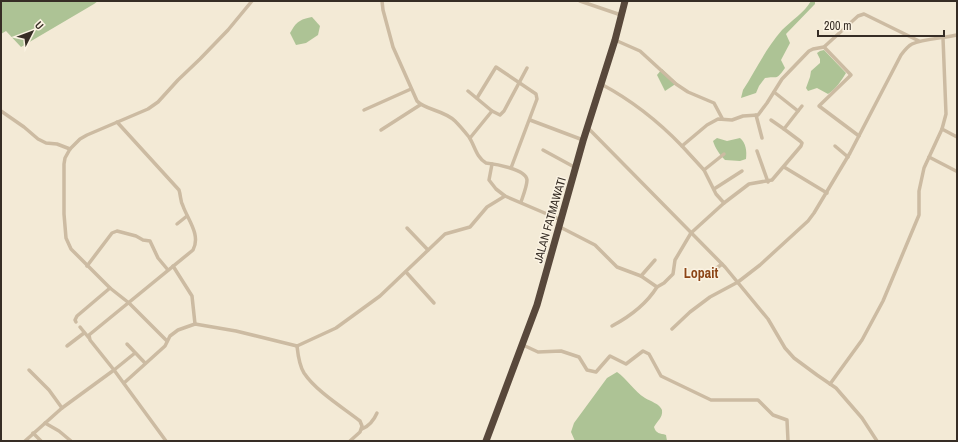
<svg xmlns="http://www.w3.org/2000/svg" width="958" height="442" viewBox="0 0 958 442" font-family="'Archivo Narrow',sans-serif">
<rect width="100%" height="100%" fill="#f3ead6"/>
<g fill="#adc395">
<polygon points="1,1 98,1 94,4 21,47 6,31 1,34"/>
<path d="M811 1H815V4L786 34 790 43 781 60 785 68C775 82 778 75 765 78L759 86 756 93 741 98 743 90C756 70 766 48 782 30 792 20 804 13 811 1Z"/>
<path d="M312 17 320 26 318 35 306 43 296 45 290 33C297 21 299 20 312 17Z"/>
<path d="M824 50 846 73C841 81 836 89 828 94L817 88 808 91 806 88 810 77 811 71 820 63V59L817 53 820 51Z"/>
<polygon points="662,69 677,83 665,91 657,75"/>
<path d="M717 138 727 141 740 138C746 143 747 151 746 159L740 161 725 160C720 155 715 148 713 141Z"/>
<path d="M617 372C627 379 634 391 645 398 650 401 660 404 662 410 663 418 657 421 654 427 656 434 660 433 666 435L667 441H575L571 432 574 423 607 378Z"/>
</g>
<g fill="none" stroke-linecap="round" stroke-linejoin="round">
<g stroke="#ccbba2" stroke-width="3.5">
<path d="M382 1 383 10 393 47 417 101C425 110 444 110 455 121 460 126 465 132 469 137 475 146 476 157 486 163 495 164 526 169 527 180 527 186 523 196 521 202"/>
<polyline points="580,1 621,15"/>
<polyline points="615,40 640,51 676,84 688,92 714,103 722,118"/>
<polyline points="824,47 851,75 819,106 859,136"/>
<path d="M601 84C633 101 657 120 682 146L707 125 718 119 732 120 743 116 758 115 767 103 782 79 809 51 813 49 824 47 858 16 864 14 919 41"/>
<polyline points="468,91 492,111 500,115 504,111 527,68"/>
<polyline points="477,98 496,67 536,94 537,99 511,168"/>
<polyline points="364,110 411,89"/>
<polyline points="1,111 24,127 38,139 46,143 57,144 70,149"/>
<polyline points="798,111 802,106"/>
<polyline points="756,115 762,138"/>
<polyline points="530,120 583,140"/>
<polyline points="771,120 784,129"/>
<path d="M117 122 179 190C181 196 180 201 183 206 188 220 201 235 193 250L89 335 90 340 114 370 135 353"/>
<polyline points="588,128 725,267 768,319 785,348 794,358 817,375 836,388 862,418 877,441"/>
<polyline points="942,129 957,137"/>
<polyline points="381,130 420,105"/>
<polyline points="470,138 492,111"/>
<polyline points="835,146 848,157"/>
<polyline points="543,150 576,168"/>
<polyline points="757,151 768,182"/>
<polyline points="929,157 956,171"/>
<polyline points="492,164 489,180 496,189 505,196 561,220"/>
<polyline points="784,167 827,193"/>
<polyline points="704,170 724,154"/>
<polyline points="714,189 742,171"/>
<polyline points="724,203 749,184 772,180 801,146 802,143 800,141 784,129 798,111 774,92"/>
<polyline points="177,224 187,216"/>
<polyline points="560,227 595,245 617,267 641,276 657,287 664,283 673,274 675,260 691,233 724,203 716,194 704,170 682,146"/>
<polyline points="407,228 428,250"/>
<polyline points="87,266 112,233 117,231 136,236 143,240 150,241 158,258 168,270"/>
<polyline points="173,266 192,296 195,324"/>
<polyline points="406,272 434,303"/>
<polyline points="641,276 655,260"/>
<polyline points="705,277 722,264"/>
<polyline points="76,322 75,320 77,316 110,288"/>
<path d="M612 326C629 317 647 303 657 287"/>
<polyline points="80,327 89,338"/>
<path d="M672 329 690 312 710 297 738 282 760 265 808 221 814 213 850 153 901 55C904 51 908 46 912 44 922 39 945 38 957 35"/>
<polyline points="167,341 129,303 110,288 71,249 66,238 64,214 64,164 65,158 70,149 80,139 87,135 148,109 158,102 178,80 200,59 228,30 252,1"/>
<polyline points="127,344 145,363"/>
<polyline points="523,345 538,352 561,351 579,357 587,370 596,372 610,356 626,364 643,351 649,354 661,376 711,400 758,400 773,415 787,420 788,441"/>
<polyline points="67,346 84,333"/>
<path d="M297 346C298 355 299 365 304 373 316 391 342 407 360 421L362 426 360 432 350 441"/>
<polyline points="29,370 49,390 62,408"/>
<polyline points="124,383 165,346 170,336 178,330 195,324 236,331 297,346 336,328 380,296 445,234 470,227 487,207 505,196"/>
<polyline points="830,384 862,340 883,301 919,215 919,191 924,168 942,129 946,114 943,38"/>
<polyline points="45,423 59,431 71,441"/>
<path d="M362 429C369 426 374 420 377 413"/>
<polyline points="33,433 41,441"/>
<polyline points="25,441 62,408 114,370 166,441"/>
</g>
<polyline stroke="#58483b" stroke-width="7" points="486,441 537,305 583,141 615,40 625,1"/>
</g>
<g text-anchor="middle" stroke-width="3" stroke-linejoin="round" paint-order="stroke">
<g font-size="12" fill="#362d25" stroke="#fbf3e3">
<text transform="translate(550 220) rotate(-74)" y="4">JALAN FATMAWATI</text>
</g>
<g font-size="14" font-weight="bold" fill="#8c4517" stroke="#fbf3e3">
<text x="701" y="278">Lopait</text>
</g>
</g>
<rect width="958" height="442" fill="none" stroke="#362d25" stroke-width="4"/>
<g transform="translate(32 32) rotate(48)" stroke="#fbf3e3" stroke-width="3" paint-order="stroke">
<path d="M0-3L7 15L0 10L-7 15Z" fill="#362d25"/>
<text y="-6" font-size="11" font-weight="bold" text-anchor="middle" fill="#362d25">U</text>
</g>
<path d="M818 30v6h126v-6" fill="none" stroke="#362d25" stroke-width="2"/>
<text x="824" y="30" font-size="12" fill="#362d25" stroke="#fbf3e3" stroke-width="3" paint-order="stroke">200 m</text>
</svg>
